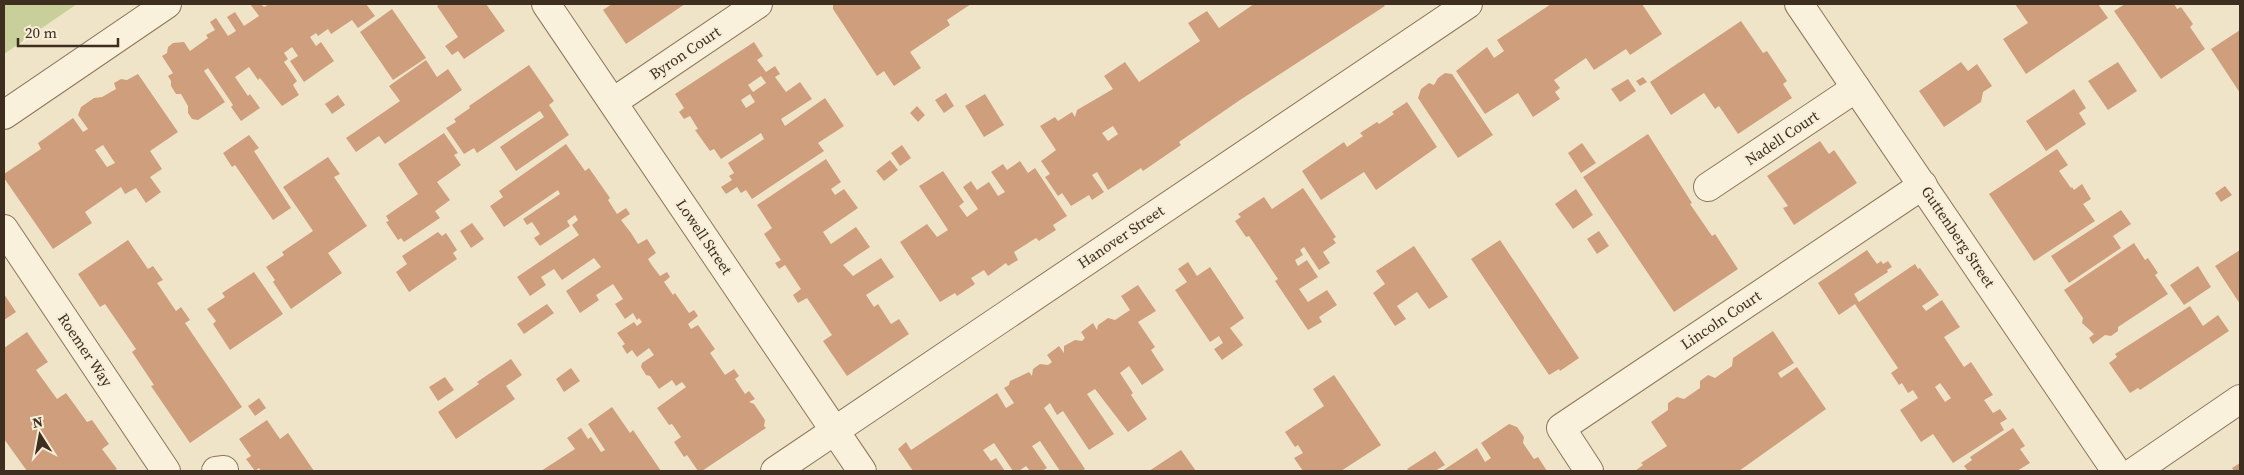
<svg xmlns="http://www.w3.org/2000/svg" width="2244" height="475" viewBox="0 0 2244 475" font-family="'Source Serif 4',serif">
<rect width="100%" height="100%" fill="#f0e4c8"/>
<polygon fill="#c9cf9b" points="4,4 77,4 4,54"/>
<g fill="#cf9f7d" fill-rule="evenodd">
<polygon points="250,4 261,4 264,7 269,4 366,4 375,16 358,28 352,20 331,34 328,29 318,36 316,33 310,37 316,46 321,42 334,61 304,82 290,61 298,56 292,47 284,53 288,59 284,62 297,81 293,85 299,95 282,106 260,78 258,80 249,67 235,77 248,96 250,94 260,108 241,121 231,107 233,105 208,68 204,71 225,102 198,120 192,119 188,113 188,106 181,94 176,94 171,86 171,81 168,76 173,73 162,56 167,53 168,47 173,43 184,42 190,51 208,38 206,35 215,30 210,22 216,18 228,36 236,31 227,17 235,12 244,26 259,16"/>
<polygon points="441,4 486,4 505,31 464,59 458,51 452,55 445,46 458,37 437,6"/>
<polygon points="612,4 685,4 626,44 603,10"/>
<polygon points="833,4 971,4 947,20 950,25 910,52 921,68 894,86 884,71 877,76 833,9"/>
<path d="M1254 4H1383L1385 6 1240 100 1179 142 1181 145 1143 171 1141 168 1108 190 1097 172 1092 175 1104 192 1092 200 1089 195 1071 206 1062 193 1058 196 1045 177 1050 174 1041 161 1056 150 1040 126 1055 117 1058 121 1072 112 1075 117 1077 110 1113 89 1104 76 1125 62 1139 82 1200 41 1188 23 1207 11 1219 28ZM1113 126 1118 134 1108 141 1102 133Z"/>
<polygon points="1551,4 1642,4 1662,34 1630,55 1626,49 1594,70 1586,58 1554,80 1560,88 1555,92 1560,99 1533,117 1518,93 1485,114 1456,71 1487,47 1494,58 1504,51 1497,40"/>
<polygon points="2015,4 2098,4 2108,18 2026,74 2003,39 2028,23"/>
<polygon points="2125,4 2174,4 2177,9 2181,7 2193,24 2190,27 2205,49 2161,79 2114,11"/>
<polygon points="392,9 426,58 393,80 360,32"/>
<polygon points="1741,21 1763,53 1767,51 1787,81 1783,84 1792,98 1738,134 1719,106 1715,109 1704,93 1671,115 1650,82"/>
<polygon points="2240,30 2240,93 2211,49"/>
<path d="M754 42 763 56 757 60 766 72 775 66 780 74 775 77 786 92 800 82 812 99 781 119 785 126 825 98 844 126 818 143 824 151 752 199 746 190 741 193 737 187 726 194 721 187 732 180 729 176 734 173 728 163 764 139 761 133 721 159 714 149 710 151 695 130 698 129 690 116 684 119 679 112 684 108 675 94ZM761 76 766 83 753 92 748 85ZM750 94 755 102 746 108 741 100Z"/>
<polygon points="426,60 437,77 448,69 462,90 385,144 379,136 356,152 346,138 400,101 389,86"/>
<polygon points="1961,62 1968,71 1977,64 1992,86 1983,92 1981,102 1944,127 1919,91"/>
<polygon points="2118,62 2137,91 2108,110 2088,81"/>
<polygon points="529,65 554,101 549,105 569,135 516,171 500,147 544,117 540,111 477,153 474,148 464,154 446,128 456,122 454,119 470,108 469,106"/>
<polygon points="1445,73 1452,74 1493,135 1458,158 1418,98 1421,89 1429,83 1434,85 1438,78"/>
<path d="M138 74 178 132 150 151 162 169 150 177 161 192 146 203 136 188 125 194 121 187 85 212 92 223 53 249 4 178V174L41 149 38 143 73 118 83 132 88 129 78 115 81 107 94 98 102 97 116 89 114 83 121 79 127 80ZM103 145 115 163 107 167 95 150Z"/>
<polygon points="1643,77 1647,82 1640,86 1636,81"/>
<polygon points="1628,79 1636,91 1620,102 1611,89"/>
<polygon points="2074,89 2086,108 2079,113 2086,124 2046,151 2026,121"/>
<polygon points="946,93 954,106 944,113 935,100"/>
<polygon points="985,94 1004,125 984,137 965,106"/>
<polygon points="338,95 345,105 332,114 325,104"/>
<polygon points="1407,102 1437,147 1376,190 1364,172 1321,200 1302,171 1344,142 1347,147 1363,136 1360,133 1377,122 1379,124 1394,114 1392,112"/>
<polygon points="917,106 925,115 918,122 910,113"/>
<polygon points="444,133 458,153 454,155 461,165 437,182 450,200 435,211 440,218 404,242 401,238 398,240 386,222 389,221 386,216 418,194 398,164"/>
<polygon points="1648,134 1692,203 1690,204 1712,236 1715,234 1738,269 1674,312 1583,177"/>
<polygon points="249,135 259,148 254,151 291,208 273,220 235,165 232,167 223,153"/>
<polygon points="1820,141 1829,154 1834,150 1857,183 1794,225 1783,208 1788,206 1767,176"/>
<polygon points="1582,143 1596,163 1581,173 1568,153"/>
<polygon points="566,144 585,171 589,168 610,198 608,200 617,214 626,208 630,214 621,220 631,233 638,244 647,239 656,253 648,259 651,264 660,276 667,272 670,277 664,282 673,295 675,293 689,313 694,310 698,316 688,324 691,329 698,325 715,349 710,353 725,375 734,369 739,376 735,379 745,394 749,391 755,399 749,402 754,404 765,420 764,426 766,428 702,471 698,471 687,455 684,457 674,442 681,437 672,424 669,425 657,408 686,387 682,382 676,386 672,380 659,389 650,376 646,375 641,367 642,363 654,355 649,348 637,357 632,350 627,354 622,346 625,344 617,333 634,322 637,326 642,322 639,318 637,320 633,313 625,319 615,304 623,299 613,284 596,295 599,300 580,313 566,291 601,267 594,258 562,280 554,269 541,277 546,285 530,296 517,277 579,235 572,225 578,220 575,215 567,221 570,226 540,246 534,238 540,234 532,222 527,225 523,219 560,194 558,190 504,227 490,206 503,197 499,191"/>
<polygon points="902,145 911,158 900,166 891,153"/>
<polygon points="2057,149 2068,165 2059,171 2071,188 2072,187 2074,190 2082,184 2091,199 2083,204 2095,221 2034,261 1989,194"/>
<polygon points="328,157 340,174 334,177 367,226 328,253 342,273 291,309 273,282 275,280 266,267 284,255 282,252 313,231 283,187"/>
<polygon points="826,159 841,182 831,189 835,195 844,189 858,208 823,232 831,244 856,227 870,247 843,265 853,276 881,258 894,277 866,295 874,307 878,304 891,324 899,319 909,334 847,376 823,341 832,335 807,298 798,303 793,295 801,289 785,265 779,269 775,263 781,260 764,234 772,228 757,205"/>
<polygon points="890,160 898,170 884,181 876,171"/>
<polygon points="1020,161 1028,173 1035,168 1067,216 1053,225 1056,230 1039,241 1036,238 1014,252 1018,260 1008,266 1006,263 988,276 984,270 971,278 975,284 957,296 955,293 940,302 900,242 927,224 937,237 948,230 919,186 943,171 964,202 959,206 967,217 978,209 963,187 971,181 977,190 989,182 998,196 1005,192 991,172 1003,164 1007,170"/>
<polygon points="2225,186 2232,195 2221,202 2215,193"/>
<polygon points="1303,188 1336,237 1333,239 1336,243 1323,252 1330,263 1319,270 1304,247 1300,250 1303,255 1295,260 1298,266 1307,260 1318,277 1299,289 1308,302 1327,290 1337,305 1319,317 1322,322 1308,330 1275,281 1278,279 1249,236 1246,237 1235,221 1241,217 1238,214 1264,197 1272,209"/>
<polygon points="1576,189 1593,215 1573,229 1555,204"/>
<polygon points="2121,210 2131,224 2113,236 2121,248 2069,283 2051,256"/>
<polygon points="472,223 484,239 471,248 460,231"/>
<polygon points="1599,231 1609,246 1597,254 1587,239"/>
<polygon points="438,232 442,236 446,233 457,250 453,253 457,259 409,292 396,272 407,264 402,256"/>
<polygon points="128,240 148,269 153,266 163,280 157,283 176,311 181,307 190,320 185,323 242,407 190,443 151,386 154,385 132,352 136,349 105,304 100,307 78,274"/>
<polygon points="1500,240 1579,358 1560,371 1559,369 1549,375 1471,259"/>
<polygon points="2134,243 2145,260 2148,258 2158,273 2155,275 2168,294 2118,327 2118,331 2111,336 2105,335 2093,344 2089,338 2094,334 2082,323 2083,318 2064,290"/>
<polygon points="1414,246 1448,297 1429,309 1417,292 1397,306 1406,319 1395,326 1373,293 1385,284 1376,271"/>
<path d="M1867 250 1877 264 1881 261 1883 264 1888 261 1892 267 1887 270 1888 272 1854 294 1859 302 1915 264 1918 269 1920 268 1939 295 1922 306 1926 311 1942 300 1960 327 1944 337 1964 367 1971 362 1993 395 1984 400 1993 413 2000 409 2007 419 2000 423 2004 430 1953 463 1933 434 1921 442 1900 410 1918 398 1913 390 1908 393 1902 383 1899 385 1891 373 1898 368 1855 304 1839 315 1818 283ZM1940 383 1951 398 1945 402 1935 387Z"/>
<polygon points="2240,250 2240,304 2215,266"/>
<polygon points="1188,262 1197,276 1210,267 1244,318 1230,328 1243,345 1222,360 1214,349 1223,343 1219,336 1210,342 1175,290 1187,282 1178,269"/>
<polygon points="2198,266 2211,287 2184,305 2170,285"/>
<polygon points="254,272 283,314 230,350 213,324 216,321 207,309 225,297 222,293"/>
<polygon points="1138,285 1156,311 1138,322 1155,347 1151,350 1164,370 1142,385 1129,366 1120,373 1133,393 1131,395 1147,419 1128,432 1095,389 1087,394 1114,434 1089,450 1063,411 1057,415 1050,403 1044,408 1085,469 1082,471 1060,471 1040,441 1032,446 1047,468 1042,471 1030,471 1026,466 1019,471 1013,471 994,443 983,450 991,461 996,458 1005,471 913,471 898,449 906,442 911,450 997,393 1006,408 1014,403 1004,388 1009,385 1010,381 1029,372 1032,376 1033,369 1040,364 1048,365 1052,362 1047,355 1059,346 1064,353 1064,346 1075,340 1082,341 1085,338 1081,332 1093,323 1097,330 1098,325 1108,318 1115,320 1130,310 1121,296"/>
<polygon points="4,294 16,312 4,320"/>
<polygon points="547,304 554,313 524,334 517,324"/>
<polygon points="2190,306 2203,326 2218,315 2229,331 2140,390 2138,388 2130,393 2109,363 2117,357 2115,354"/>
<polygon points="1773,331 1794,363 1778,373 1781,378 1797,367 1826,409 1739,471 1635,471 1643,465 1641,463 1667,446 1651,422 1668,410 1668,403 1677,397 1684,399 1700,388 1700,381 1708,375 1715,378 1732,366 1733,358"/>
<polygon points="27,332 48,362 36,370 57,399 66,393 87,422 92,420 109,444 102,449 117,469 113,471 27,471 4,439 4,348"/>
<polygon points="511,359 522,375 506,386 515,399 456,439 438,412 479,384 477,382"/>
<polygon points="571,368 580,381 564,392 556,379"/>
<polygon points="1334,375 1381,445 1341,471 1303,471 1294,458 1303,453 1298,445 1295,447 1285,432 1324,406 1313,389"/>
<polygon points="445,377 454,390 438,401 429,387"/>
<polygon points="259,398 266,408 255,416 248,406"/>
<polygon points="612,407 630,433 633,430 661,471 541,471 575,449 567,438 581,428 588,439 591,437 601,452 605,450 588,424"/>
<polygon points="267,420 280,439 288,433 314,471 261,471 259,468 255,471 246,459 251,456 239,439"/>
<polygon points="1509,424 1517,427 1524,437 1523,443 1534,459 1538,457 1547,471 1442,471 1477,448 1485,462 1491,458 1481,443"/>
<polygon points="2013,428 2025,446 2020,449 2030,463 2017,471 1968,471 1964,466 1972,460 1970,457"/>
<polygon points="1181,450 1196,471 1149,471"/>
<polygon points="1435,451 1445,465 1435,471 1409,471 1407,469"/>
<polygon points="2240,463 2240,471 2234,471 2232,468"/>
</g>
<g fill="none" stroke-linecap="round" stroke-linejoin="round">
<defs>
<g id="minor">
<polyline points="546,4 862,471"/>
<polyline points="1799,4 2116,471"/>
<polyline points="613,102 758,4"/>
<polyline points="4,115 167,4"/>
<polyline points="1708,187 1856,88"/>
<polyline points="4,229 166,471"/>
<polyline points="216,471 224,470"/>
<polyline points="775,471 1468,4"/>
<polyline points="1589,471 1561,428 1923,185"/>
<polyline points="2135,471 2240,399"/>
</g>
</defs>
<use href="#minor" stroke="#8d765c" stroke-width="30"/>
<use href="#minor" stroke="#faf1dc" stroke-width="28"/>
</g>
<g text-anchor="middle" stroke-width="4.5" stroke-linejoin="round" paint-order="stroke">
<g font-size="15" fill="#3d2e20" stroke="#f7eed8">
<text transform="translate(685 53) rotate(-34)" y="5">Byron Court</text>
<text transform="translate(1782 138) rotate(-34)" y="5">Nadell Court</text>
<text transform="translate(704 237) rotate(56)" y="5">Lowell Street</text>
<text transform="translate(1121 237) rotate(-34)" y="5">Hanover Street</text>
<text transform="translate(1958 237) rotate(56)" y="5">Guttenberg Street</text>
<text transform="translate(1721 320) rotate(-34)" y="5">Lincoln Court</text>
<text transform="translate(85 350) rotate(56)" y="5">Roemer Way</text>
</g>
</g>
<rect width="2244" height="475" fill="none" stroke="#3d2e20" stroke-width="10"/>
<g transform="translate(40 435) rotate(349)" stroke="#f7eed8" stroke-width="4" paint-order="stroke">
<path d="M0-4L9 19L0 12L-9 19Z" fill="#3d2e20"/>
<text y="-8" font-size="14" font-weight="bold" text-anchor="middle" fill="#3d2e20">N</text>
</g>
<path d="M18 38v8h100v-8" fill="none" stroke="#3d2e20" stroke-width="2.5"/>
<text x="25" y="38" font-size="15" fill="#3d2e20" stroke="#f7eed8" stroke-width="4" paint-order="stroke">20 m</text>
</svg>
